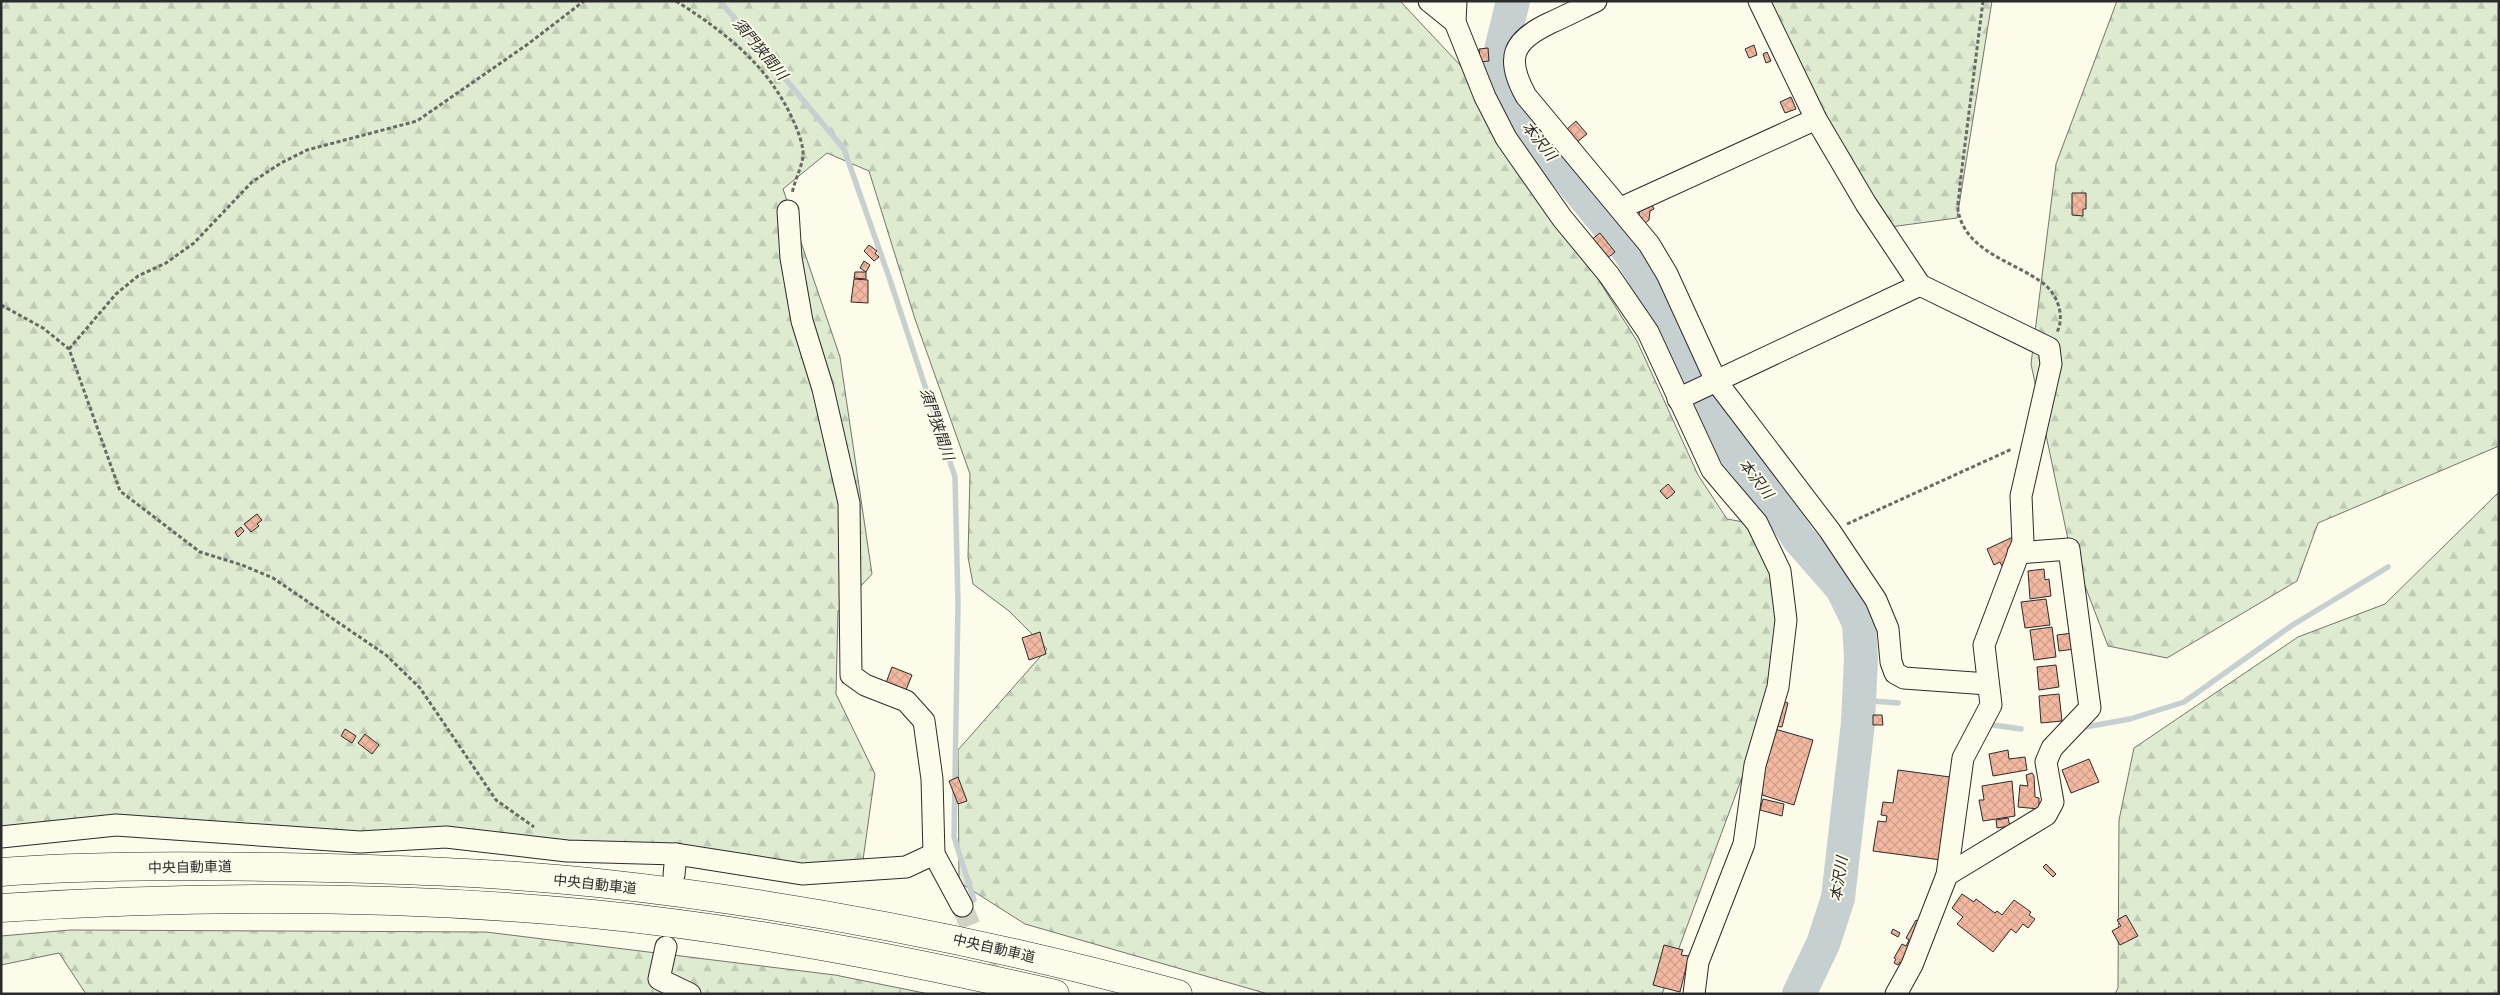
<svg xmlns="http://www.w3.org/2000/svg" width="2500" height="995" viewBox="0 0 2500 995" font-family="'Fira Sans','Noto Sans JP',sans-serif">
<defs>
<pattern id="forest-firs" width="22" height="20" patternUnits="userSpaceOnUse" patternTransform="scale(1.25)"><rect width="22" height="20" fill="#deebd1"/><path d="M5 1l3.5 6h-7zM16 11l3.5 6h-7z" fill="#bfcab4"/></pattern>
<pattern id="building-cross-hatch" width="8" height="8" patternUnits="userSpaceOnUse" patternTransform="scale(1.25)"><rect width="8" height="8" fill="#f2b8a0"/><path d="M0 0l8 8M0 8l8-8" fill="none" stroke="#d09e8a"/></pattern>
</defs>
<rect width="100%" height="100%" fill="#fdfbea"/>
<g fill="url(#forest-firs)" stroke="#74746e">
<polygon points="1,1 1400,1 1460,65 1491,109 1637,341 1698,475 1727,519 1760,525 1784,572 1777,683 1662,994 1268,994 1025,924 959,882 958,750 1047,649 1009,611 973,584 968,557 970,474 915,319 869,171 827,153 783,189 840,357 872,574 838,611 836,694 875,774 863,860 811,869 149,830 1,839"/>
<polygon points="1758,1 1992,1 1957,218 1890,227"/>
<polygon points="2117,1 2499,1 2499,446 2318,523 2297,581 2167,658 2108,646 2069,544 2031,364 2056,164"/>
<polygon points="2499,492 2499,994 2115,994 2118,988 2119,820 2134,748 2298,637 2385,604"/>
<polygon points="70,930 486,932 835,975 929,994 86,994 59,953 1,965 1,936"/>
</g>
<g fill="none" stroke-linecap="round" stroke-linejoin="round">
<g stroke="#c7d0d0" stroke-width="5.5">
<polyline points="720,1 844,149 891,283 955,477 958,604 954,837 974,900"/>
<polyline points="1860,700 1898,703"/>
<polyline points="1993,725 2021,729"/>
<polyline points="2085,727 2130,719 2184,702 2291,626 2388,567"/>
</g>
<polyline stroke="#c7d0d0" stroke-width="34" points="1513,1 1501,50 1501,77 1511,107 1629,251 1661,304 1701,403 1718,431 1770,495 1799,539 1842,588 1859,623 1861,658 1858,723 1838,898 1823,944 1799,994"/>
</g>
<g fill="url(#building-cross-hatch)" stroke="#2b2b2b">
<polygon points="1754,45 1757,55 1749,58 1745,49"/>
<polygon points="1488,48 1489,61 1480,62 1479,49"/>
<polygon points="1767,52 1771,61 1766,63 1763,54"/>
<polygon points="1791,97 1796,109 1785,113 1780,102"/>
<polygon points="1576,121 1587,134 1577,142 1566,130"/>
<polygon points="2072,193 2086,193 2086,209 2083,209 2083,216 2072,215"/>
<polygon points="1651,203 1654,209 1650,211 1649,220 1645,223 1639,215 1640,208"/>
<polygon points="1600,233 1615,252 1606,259 1591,240"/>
<polygon points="869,245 877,251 875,253 879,257 874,261 864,251"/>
<polygon points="864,261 870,265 866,272 860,268"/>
<polygon points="855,272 866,272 866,279 854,278"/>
<polygon points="854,279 868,280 868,303 851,302"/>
<polygon points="1668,484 1675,492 1667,499 1660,491"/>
<polygon points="257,514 262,520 257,524 259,526 251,532 244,524"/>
<polygon points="241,527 244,531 238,537 235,532"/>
<polygon points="2013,537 2008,563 2002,566 2000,562 1994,565 1987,549"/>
<polygon points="2044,569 2045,580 2049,579 2051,596 2030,599 2028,571"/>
<polygon points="2046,599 2050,625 2025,628 2021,602"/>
<polygon points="2052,627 2056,657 2034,660 2030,630"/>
<polygon points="1040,632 1046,654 1029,660 1022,638"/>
<polygon points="2073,633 2075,649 2059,651 2057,635"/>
<polygon points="2056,665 2059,687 2039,690 2037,667"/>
<polygon points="892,667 912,675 906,690 886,683"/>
<polygon points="2059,694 2062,721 2041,723 2039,696"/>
<polygon points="1782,701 1788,703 1782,727 1775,726"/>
<polygon points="1873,715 1882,715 1883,725 1873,725"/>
<polygon points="345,729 356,736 352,743 341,736"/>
<polygon points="1775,729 1813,740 1794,805 1762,795 1763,774"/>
<polygon points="365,734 379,745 372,754 358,743"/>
<polygon points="2008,750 2009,759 2025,757 2027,770 1993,776 1989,754"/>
<polygon points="2089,759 2099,782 2071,793 2062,770"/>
<polygon points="1898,770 1950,777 1941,860 1873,851 1878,821 1886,822 1887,816 1881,815 1883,802 1893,803"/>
<polygon points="2032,773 2034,776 2035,797 2039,798 2039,809 2018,807 2020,785 2028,786 2026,775"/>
<polygon points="958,777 967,801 958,804 949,781"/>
<polygon points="2012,781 2015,816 1983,821 1979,800 1984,800 1982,786"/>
<polygon points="1763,799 1784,804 1782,816 1760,810"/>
<polygon points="2008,818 2010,826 1997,828 1996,820"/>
<polygon points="2046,864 2056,874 2053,877 2043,867"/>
<polygon points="1962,894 1974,902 1976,899 1995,913 1997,911 2002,915 2014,900 2031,912 2029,915 2035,919 2028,928 2023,924 2016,933 2011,929 1993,952 1957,924 1963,917 1952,908"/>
<polygon points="2126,915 2138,936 2120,945 2112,931 2121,926 2117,920"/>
<polygon points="1916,920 1925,925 1903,964 1900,962 1898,965 1894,963 1896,959 1894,958 1902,944 1906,946 1909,940 1906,938"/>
<polygon points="1893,929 1900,933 1898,937 1891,933"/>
<polygon points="1664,945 1683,950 1681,955 1689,956 1680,992 1653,985"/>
</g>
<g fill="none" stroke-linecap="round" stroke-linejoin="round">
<polyline stroke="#d3d1c4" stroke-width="21" stroke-dasharray="21 11" stroke-linecap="butt" points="962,906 997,991"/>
<defs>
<g id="minor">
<polyline points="1429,1 1455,22"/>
<polyline points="1456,1 1455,22 1485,97 1506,138 1562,218 1609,275 1648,332 1712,470 1757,523 1780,571 1786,620 1778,687 1755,765 1744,844 1698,962 1694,994"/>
<path d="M1596 1C1581 8 1566 16 1550 23 1512 41 1505 58 1526 96L1649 244 1667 274 1716 381 1830 531 1876 600 1888 629 1891 662 1895 673 1904 678 1988 684"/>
<polyline points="1759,1 1816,119 1866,204 1920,285 2049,348 2051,364 2021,496 2023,542 1984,645 1991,705 1963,758 1947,875 1912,965 1896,994"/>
<polyline points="1621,208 1816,119"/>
<polyline points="788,211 791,258 802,321 823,389 849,503 851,675 865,685 906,701 924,721 932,779 934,854 962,906"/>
<polyline points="1678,399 1920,285"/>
<polyline points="1,837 116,825 360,842 446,837 567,851 676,854 802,874 906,867 934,854"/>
<polyline points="674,875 676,854"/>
<polyline points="1947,875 2046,815 2053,802 2046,762 2052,748 2090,708 2069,549 2018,553"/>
<polyline points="666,947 659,979 690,994"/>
</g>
<g id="highway">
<path d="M1 872C94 865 189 866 282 867 387 869 493 872 598 883 794 904 987 942 1178 994"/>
<path d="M1 908C198 895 396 895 593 914 748 929 903 959 1055 994"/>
</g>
</defs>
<use href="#minor" stroke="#2b2b2b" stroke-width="23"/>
<use href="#highway" stroke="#2b2b2b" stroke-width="29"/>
<g stroke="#6a6964" stroke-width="3" stroke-dasharray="4 2.5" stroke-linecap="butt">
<path d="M676 1C726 33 768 65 793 120 798 131 804 146 803 157 801 169 794 182 792 194"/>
<path d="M1983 1 1960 184C1960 193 1956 207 1959 215 1970 254 2016 262 2044 284 2058 295 2065 317 2057 332"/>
<polyline points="1,305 43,328 69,349 120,491 200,552 242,565 273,578 386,655 420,688 496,800 534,827"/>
<polyline points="69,349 116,294 138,276 166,263 194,243 252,182 281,163 307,150 417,121 528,44 584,1"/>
<polyline points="1847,524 2012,449"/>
</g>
<use href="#minor" stroke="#fdfbea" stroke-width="21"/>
<use href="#highway" stroke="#fdfbea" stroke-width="28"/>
</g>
<g text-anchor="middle" stroke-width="4" stroke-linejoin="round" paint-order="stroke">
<g font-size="14" fill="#2b2b2b" stroke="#fdfbea">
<text transform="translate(190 867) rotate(-1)" y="5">中央自動車道</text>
<text transform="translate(595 884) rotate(6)" y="5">中央自動車道</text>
<text transform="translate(994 948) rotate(13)" y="5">中央自動車道</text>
</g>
<g font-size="15" font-style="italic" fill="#2b2b2b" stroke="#fdfbea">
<text transform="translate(760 49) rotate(50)" y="5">須門狭間川</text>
<text transform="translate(1539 141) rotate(51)" y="5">本沢川</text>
<text transform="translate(937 424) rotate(71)" y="5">須門狭間川</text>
<text transform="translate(1756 479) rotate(52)" y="5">本沢川</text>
<text transform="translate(1839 879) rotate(-81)" y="5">本沢川</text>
</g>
</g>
<rect width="2500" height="995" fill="none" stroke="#2b2b2b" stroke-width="5"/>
</svg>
